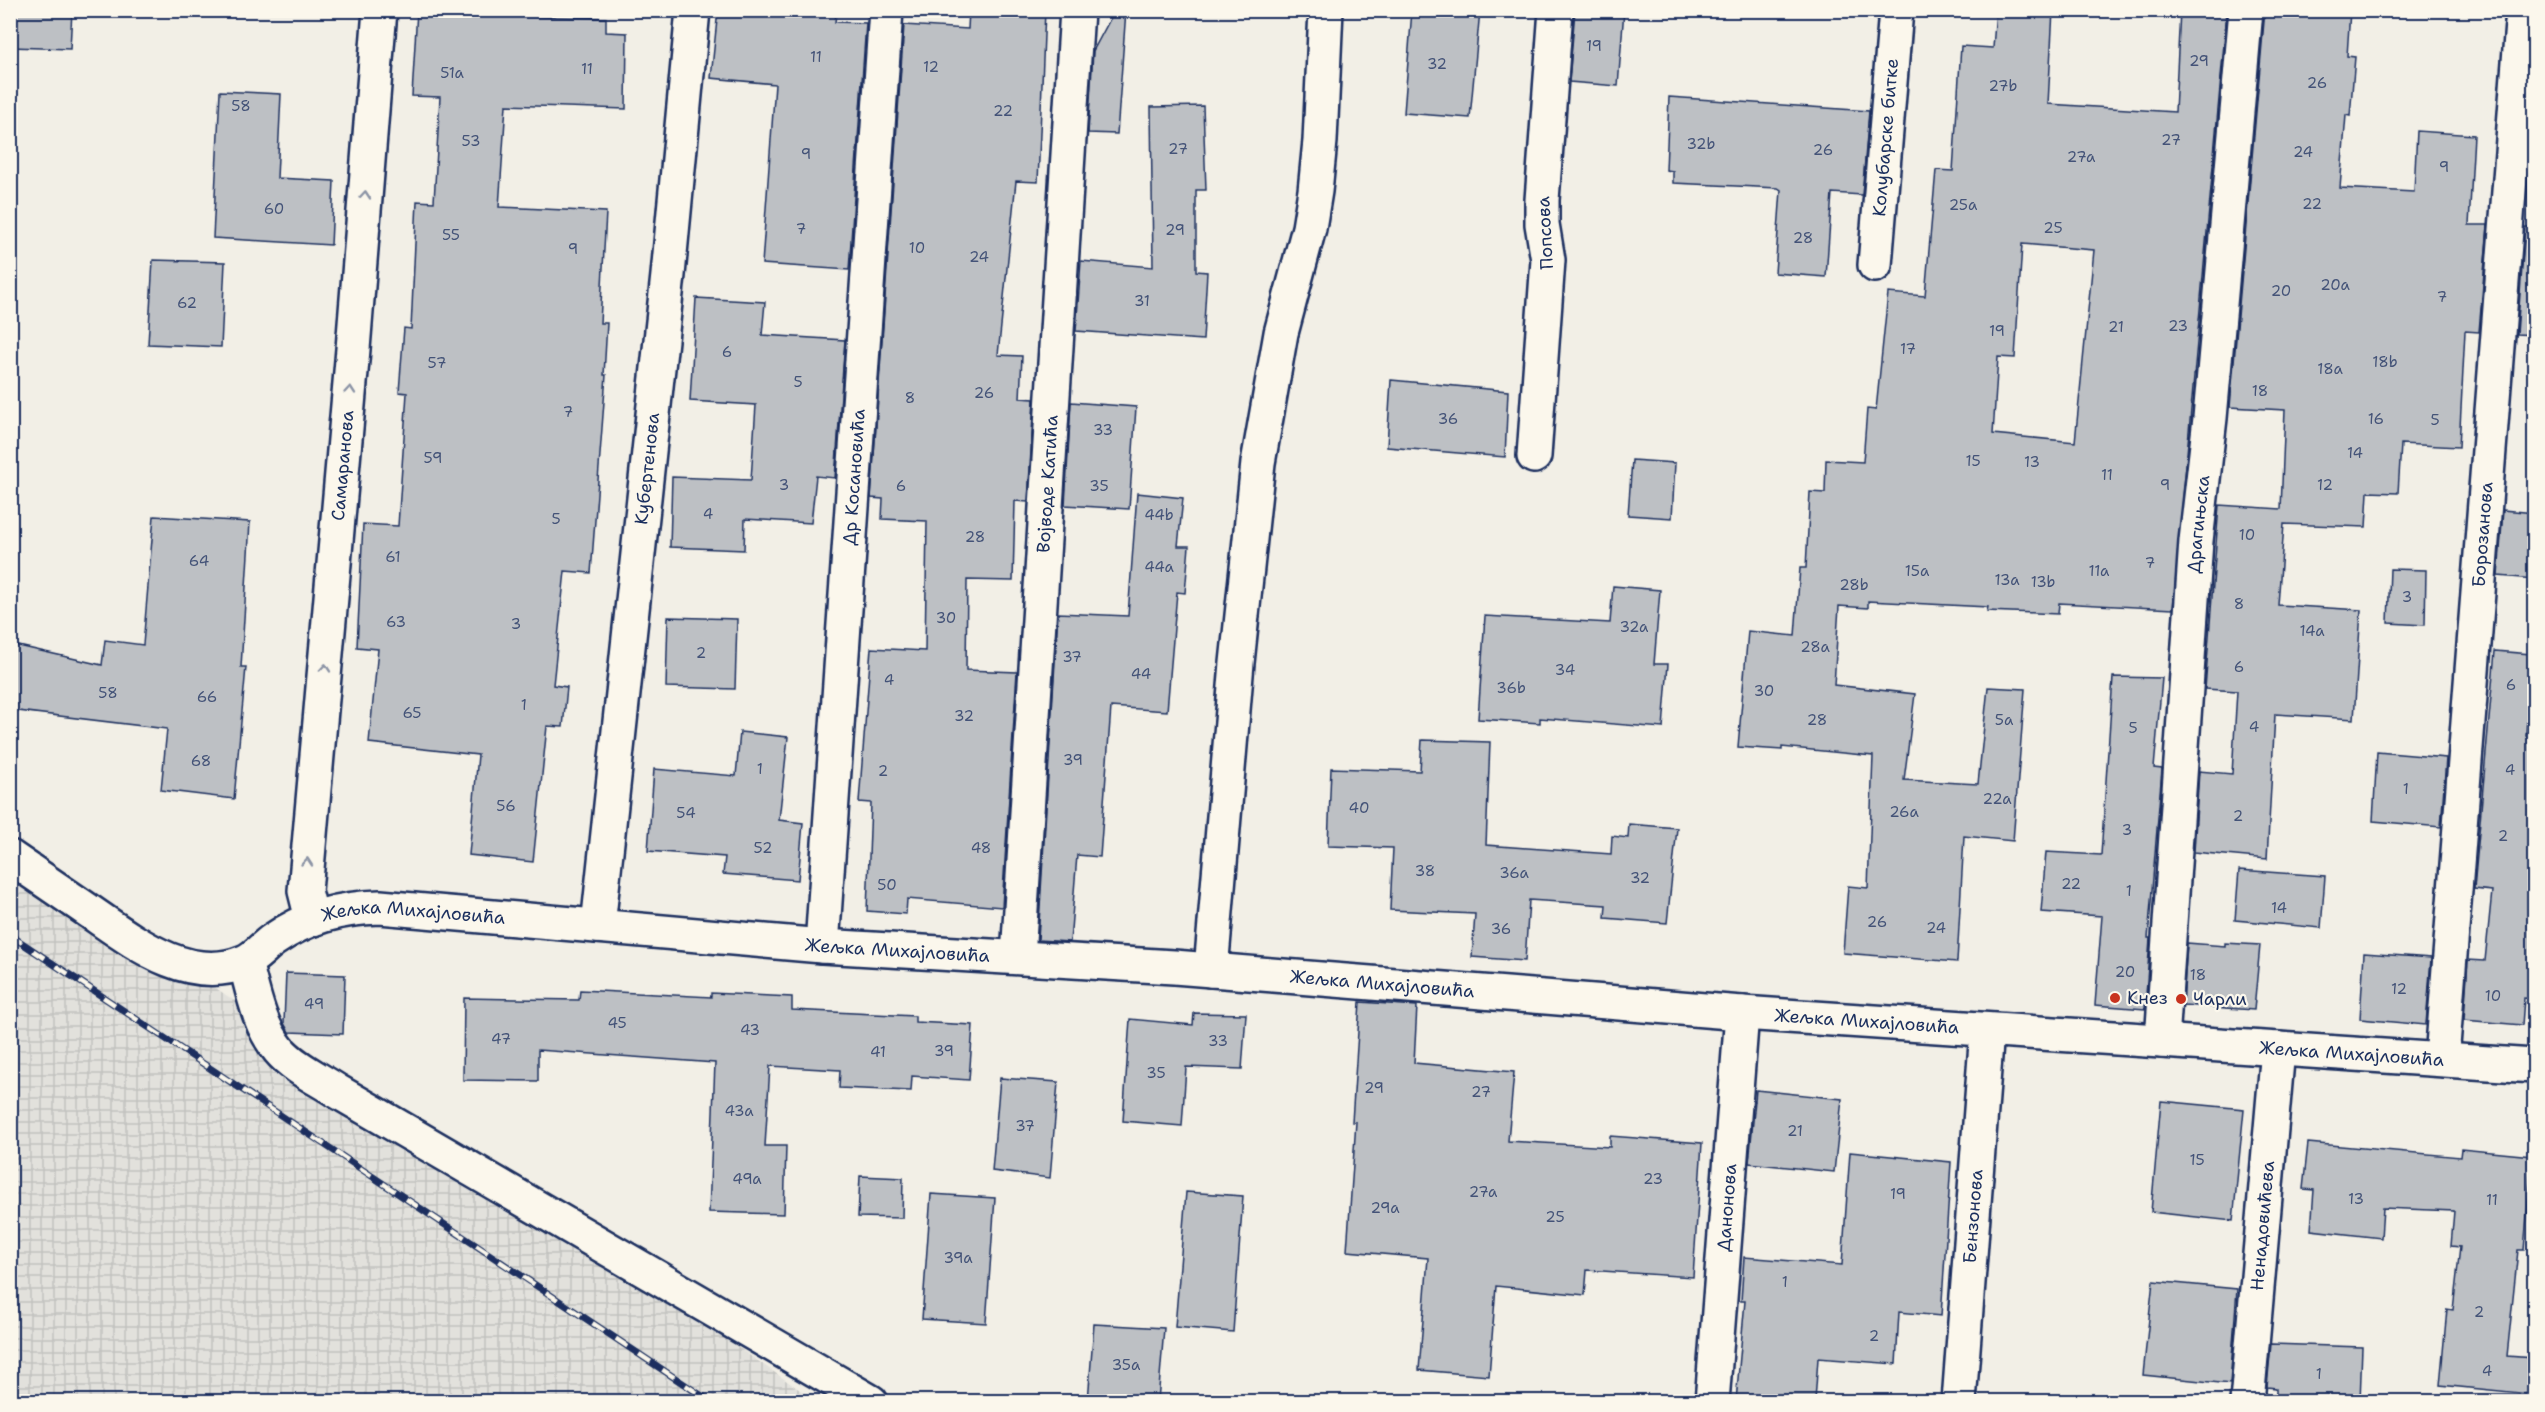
<svg xmlns="http://www.w3.org/2000/svg" width="2545" height="1412" viewBox="0 0 2545 1412" font-family="'Shantell Sans',sans-serif">
<defs>
<pattern id="industrial-grid" width="8" height="8" patternUnits="userSpaceOnUse" patternTransform="scale(1.5)"><rect width="8" height="8" fill="#e2e1dc"/><path d="M0 4h8M4 0v8" fill="none" stroke="#c1c1bf"/></pattern>
</defs>
<rect width="100%" height="100%" fill="#f2efe6"/>
<filter id="ink" filterUnits="userSpaceOnUse"><feTurbulence type="fractalNoise" baseFrequency=".0167" numOctaves="2"/><feDisplacementMap in="SourceGraphic" scale="12" xChannelSelector="R" yChannelSelector="G"/><feConvolveMatrix kernelMatrix="1 2 1 2 8 2 1 2 1" color-interpolation-filters="sRGB"/></filter>
<g filter="url(#ink)">
<polygon fill="url(#industrial-grid)" points="11,847 816,1401 11,1401"/>
<g fill="#bdc0c4" stroke="#1b2f5e" stroke-width="1.5" fill-rule="evenodd">
<polygon points="12,10 72,10 70,49 11,47"/>
<polygon points="417,10 495,10 495,16 606,18 606,32 627,33 626,109 506,105 499,207 606,212 600,323 607,323 604,375 606,375 591,573 565,571 553,685 567,687 563,727 547,726 533,862 469,855 478,755 369,743 378,649 357,647 363,524 398,526 407,393 399,392 404,328 411,329 417,201 434,202 440,97 412,96"/>
<polygon points="718,10 805,10 836,14 835,22 866,23 849,270 762,264 775,84 711,78"/>
<polygon points="969,10 1045,10 1038,182 1016,181 998,355 1022,356 1020,398 1034,399 1028,502 1015,501 1013,581 967,580 966,670 1017,672 1002,907 907,899 906,914 867,911 871,803 859,802 871,648 925,651 927,521 882,519 883,499 871,498 904,25 968,29"/>
<polygon points="1115,10 1126,10 1117,134 1088,133 1093,51"/>
<polygon points="1412,10 1480,10 1470,118 1404,113"/>
<polygon points="1575,10 1624,10 1618,86 1569,82"/>
<path d="M1996 10H2053L2048 104 2175 112 2180 10H2227L2173 609 2059 603 2058 614 1987 611 1988 607 1868 601V608L1839 606 1834 685 1915 694 1904 780 1978 784 1988 687 2025 689 2013 841 1964 836 1957 962 1843 953 1848 886 1868 888 1873 756 1782 747V750L1738 747 1748 631 1795 636 1800 568H1806L1810 492 1825 493 1826 460 1863 462 1867 409 1876 410 1888 293 1925 296 1936 170 1953 171 1961 46 1993 48ZM2022 244 2094 250 2075 442 1993 434 1998 357 2015 358Z"/>
<polygon points="2265,10 2350,10 2347,56 2355,57 2350,116 2346,115 2340,188 2414,192 2417,131 2474,135 2469,225 2488,225 2479,332 2465,331 2459,447 2401,444 2398,493 2368,492 2366,527 2284,524 2278,605 2361,610 2354,719 2275,714 2267,859 2194,852 2199,771 2232,774 2237,691 2205,689 2219,505 2281,509 2285,410 2230,407"/>
<polygon points="220,91 281,94 277,178 334,181 331,245 213,238"/>
<polygon points="1669,97 1869,111 1862,195 1832,193 1826,277 1775,273 1781,190 1778,188 1673,183 1673,171 1666,170"/>
<polygon points="1203,106 1206,190 1196,190 1196,271 1207,272 1203,340 1076,331 1081,261 1153,267 1151,107"/>
<polygon points="2525,227 2535,227 2535,335 2517,334"/>
<polygon points="153,260 225,262 221,347 148,344"/>
<polygon points="696,298 765,302 762,335 845,340 835,478 816,476 811,523 745,519 744,550 670,547 672,477 751,480 756,405 690,401"/>
<polygon points="1391,380 1508,391 1505,457 1387,447"/>
<polygon points="1071,402 1136,407 1129,509 1065,505"/>
<polygon points="1632,460 1675,463 1672,518 1628,515"/>
<polygon points="1137,493 1183,498 1178,546 1189,546 1185,593 1177,592 1167,711 1111,707 1100,857 1077,855 1070,942 1038,940 1058,613 1128,616"/>
<polygon points="2503,510 2535,513 2535,579 2498,576"/>
<polygon points="154,516 250,522 241,667 246,667 234,799 161,790 167,729 10,710 10,644 102,665 105,640 143,645"/>
<polygon points="2390,569 2426,570 2425,625 2388,623"/>
<polygon points="1613,586 1660,590 1654,664 1668,664 1663,728 1540,718 1540,723 1478,719 1485,616 1610,623"/>
<polygon points="668,617 737,619 735,689 666,687"/>
<polygon points="2495,651 2531,654 2526,736 2535,736 2535,999 2524,998 2522,1025 2464,1020 2468,960 2485,961 2492,891 2474,889"/>
<polygon points="2113,677 2162,678 2154,768 2162,769 2148,938 2150,938 2145,1009 2095,1005 2102,916 2041,912 2046,852 2101,855"/>
<polygon points="740,732 788,737 779,820 803,823 798,880 723,874 725,857 648,851 654,769 736,776"/>
<polygon points="1422,740 1490,742 1486,845 1611,854 1612,836 1628,838 1629,824 1677,828 1667,923 1605,918 1606,905 1529,900 1525,961 1472,957 1475,914 1390,910 1393,848 1328,846 1331,768 1420,771"/>
<polygon points="2377,752 2446,758 2441,827 2373,821"/>
<polygon points="2239,870 2325,876 2321,928 2235,920"/>
<polygon points="2187,943 2225,946 2225,943 2260,945 2254,1010 2183,1005"/>
<polygon points="2364,953 2431,958 2426,1025 2360,1019"/>
<polygon points="286,973 345,975 343,1034 289,1032 284,1023"/>
<polygon points="580,990 711,997 711,993 792,997 792,1010 915,1016 915,1022 973,1025 969,1080 912,1076 911,1091 839,1088 840,1070 770,1066 765,1146 786,1146 784,1214 709,1212 715,1063 538,1050 538,1081 463,1080 464,998 579,1000"/>
<polygon points="1360,1002 1417,1006 1414,1063 1514,1072 1508,1141 1610,1147 1610,1136 1702,1143 1693,1277 1587,1270 1585,1295 1496,1286 1489,1376 1419,1370 1428,1258 1347,1251 1356,1122 1352,1122"/>
<polygon points="1194,1013 1246,1014 1242,1069 1186,1067 1182,1126 1123,1121 1130,1019 1193,1025"/>
<polygon points="1000,1078 1058,1082 1050,1178 992,1171"/>
<polygon points="1756,1090 1842,1099 1834,1172 1749,1163"/>
<polygon points="2161,1101 2244,1109 2233,1221 2151,1212"/>
<polygon points="2308,1143 2460,1157 2461,1149 2532,1156 2524,1250 2518,1250 2507,1356 2533,1358 2530,1394 2440,1385 2447,1309 2453,1310 2460,1247 2451,1246 2454,1211 2383,1208 2381,1238 2311,1230 2314,1190 2303,1189"/>
<polygon points="1850,1152 1951,1162 1941,1316 1899,1312 1896,1364 1818,1358 1815,1401 1736,1401 1745,1301 1741,1301 1744,1257 1842,1265"/>
<polygon points="860,1176 903,1178 902,1218 858,1217"/>
<polygon points="1186,1192 1243,1196 1233,1332 1175,1327"/>
<polygon points="931,1194 995,1198 986,1323 922,1319"/>
<polygon points="2153,1281 2237,1289 2230,1384 2143,1375"/>
<polygon points="1094,1324 1164,1328 1158,1401 1088,1401"/>
<polygon points="2271,1344 2362,1347 2360,1401 2276,1401 2276,1388 2267,1387"/>
</g>
<g fill="none" stroke-linecap="round" stroke-linejoin="round">
<defs>
<g id="minor">
<path id="s1" d="M1875 265 1896 10"/>
<polyline points="1534,456 1548,260 1542,224 1542,200 1556,10"/>
<path id="s2" d="M10 857C36 875 61 892 86 909 130 939 187 986 244 962 255 958 263 947 273 940 306 917 340 908 380 907L822 946 1174 967 1742 1013 2534 1066"/>
<path id="s3" d="M312 919 305 891 353 349 380 10"/>
<path id="s4" d="M598 926 668 275 693 10"/>
<path id="s5" d="M822 946 886 10"/>
<path id="s6" d="M1018 957 1077 10"/>
<path d="M245 962C253 992 259 1026 279 1050 293 1067 319 1079 337 1091L871 1402"/>
<polyline points="1211,970 1237,663 1258,463 1281,333 1309,228 1315,191 1320,141 1326,10"/>
<path id="s7" d="M2162 1041 2196 541 2210 418 2246 10"/>
<path id="s8" d="M2442 1059 2523 10"/>
<path id="s9" d="M1712 1402 1742 1013"/>
<path id="s10" d="M1959 1402 1987 1030"/>
<path id="s11" d="M2247 1402 2278 1049"/>
</g>
</defs>
<use href="#minor" stroke="#1b2f5e" stroke-width="38"/>
<use href="#minor" stroke="#fbf7ec" stroke-width="33"/>
<defs>
<polyline id="rail" points="10,935 711,1402"/>
</defs>
<use href="#rail" stroke="#1b2f5e" stroke-width="7"/>
<use href="#rail" stroke="#fbf7ec" stroke-width="4.5" stroke-dasharray="14" stroke-linecap="butt"/>
</g>
<defs><path id="oneway-chevron" d="M-2-3.5L2.5 0L-2 3.5" fill="none" stroke-width="1.6" stroke-linecap="round" stroke-linejoin="round" transform="scale(1.5)"/></defs>
<g stroke="#8b93a5">
<use href="#oneway-chevron" transform="translate(365 195) rotate(-85)"/>
<use href="#oneway-chevron" transform="translate(350 390) rotate(-85)"/>
<use href="#oneway-chevron" transform="translate(325 668) rotate(-85)"/>
<use href="#oneway-chevron" transform="translate(307 862) rotate(-85)"/>
</g>
</g>
<g fill="#c8321e" stroke="#fbf7ec" stroke-width="2">
<circle cx="2115" cy="998" r="6"/>
<circle cx="2181" cy="999" r="6"/>
</g>
<g text-anchor="middle" stroke-width="4.5" stroke-linejoin="round" paint-order="stroke">
<g font-size="15" fill="#445378">
<text x="1594" y="51">19</text>
<text x="816" y="62">11</text>
<text x="2199" y="66">29</text>
<text x="1437" y="69">32</text>
<text x="931" y="72">12</text>
<text x="587" y="74">11</text>
<text x="452" y="78">51a</text>
<text x="2317" y="88">26</text>
<text x="2003" y="91">27b</text>
<text x="241" y="111">58</text>
<text x="1003" y="116">22</text>
<text x="2171" y="145">27</text>
<text x="471" y="146">53</text>
<text x="1701" y="149">32b</text>
<text x="1178" y="154">27</text>
<text x="1823" y="155">26</text>
<text x="2303" y="157">24</text>
<text x="806" y="159">9</text>
<text x="2081" y="162">27a</text>
<text x="2444" y="172">9</text>
<text x="2312" y="209">22</text>
<text x="1963" y="210">25a</text>
<text x="274" y="214">60</text>
<text x="2053" y="233">25</text>
<text x="801" y="234">7</text>
<text x="1175" y="235">29</text>
<text x="451" y="240">55</text>
<text x="1803" y="243">28</text>
<text x="917" y="253">10</text>
<text x="573" y="254">9</text>
<text x="979" y="262">24</text>
<text x="2335" y="290">20a</text>
<text x="2281" y="296">20</text>
<text x="2442" y="302">7</text>
<text x="1142" y="306">31</text>
<text x="187" y="308">62</text>
<text x="2178" y="331">23</text>
<text x="2116" y="332">21</text>
<text x="1997" y="336">19</text>
<text x="1908" y="354">17</text>
<text x="727" y="357">6</text>
<text x="2385" y="367">18b</text>
<text x="437" y="368">57</text>
<text x="2330" y="374">18a</text>
<text x="798" y="387">5</text>
<text x="2260" y="396">18</text>
<text x="984" y="398">26</text>
<text x="910" y="403">8</text>
<text x="568" y="417">7</text>
<text x="1448" y="424">36</text>
<text x="2376" y="424">16</text>
<text x="2435" y="425">5</text>
<text x="1103" y="435">33</text>
<text x="2355" y="458">14</text>
<text x="433" y="463">59</text>
<text x="1973" y="466">15</text>
<text x="2032" y="467">13</text>
<text x="2107" y="480">11</text>
<text x="784" y="490">3</text>
<text x="2165" y="490">9</text>
<text x="2325" y="490">12</text>
<text x="901" y="491">6</text>
<text x="1099" y="491">35</text>
<text x="708" y="519">4</text>
<text x="1159" y="520">44b</text>
<text x="556" y="524">5</text>
<text x="2247" y="540">10</text>
<text x="975" y="542">28</text>
<text x="393" y="562">61</text>
<text x="199" y="566">64</text>
<text x="2150" y="568">7</text>
<text x="1159" y="572">44a</text>
<text x="1917" y="576">15a</text>
<text x="2099" y="576">11a</text>
<text x="2007" y="585">13a</text>
<text x="2043" y="587">13b</text>
<text x="1854" y="590">28b</text>
<text x="2407" y="602">3</text>
<text x="2239" y="609">8</text>
<text x="946" y="623">30</text>
<text x="396" y="627">63</text>
<text x="516" y="629">3</text>
<text x="1634" y="632">32a</text>
<text x="2312" y="636">14a</text>
<text x="1815" y="652">28a</text>
<text x="701" y="658">2</text>
<text x="1072" y="662">37</text>
<text x="2239" y="672">6</text>
<text x="1565" y="675">34</text>
<text x="1141" y="679">44</text>
<text x="889" y="685">4</text>
<text x="2511" y="690">6</text>
<text x="1511" y="693">36b</text>
<text x="1764" y="696">30</text>
<text x="108" y="698">58</text>
<text x="207" y="702">66</text>
<text x="524" y="710">1</text>
<text x="412" y="718">65</text>
<text x="964" y="721">32</text>
<text x="1817" y="725">28</text>
<text x="2004" y="725">5a</text>
<text x="2254" y="732">4</text>
<text x="2133" y="733">5</text>
<text x="1073" y="765">39</text>
<text x="201" y="766">68</text>
<text x="760" y="774">1</text>
<text x="2510" y="775">4</text>
<text x="883" y="776">2</text>
<text x="2406" y="794">1</text>
<text x="1997" y="804">22a</text>
<text x="506" y="811">56</text>
<text x="1359" y="813">40</text>
<text x="1904" y="817">26a</text>
<text x="686" y="818">54</text>
<text x="2238" y="821">2</text>
<text x="2127" y="835">3</text>
<text x="2503" y="841">2</text>
<text x="763" y="853">52</text>
<text x="981" y="853">48</text>
<text x="1425" y="876">38</text>
<text x="1514" y="878">36a</text>
<text x="1640" y="883">32</text>
<text x="2071" y="889">22</text>
<text x="887" y="890">50</text>
<text x="2129" y="896">1</text>
<text x="2279" y="913">14</text>
<text x="1877" y="927">26</text>
<text x="1936" y="933">24</text>
<text x="1501" y="934">36</text>
<text x="2125" y="977">20</text>
<text x="2198" y="980">18</text>
<text x="2399" y="994">12</text>
<text x="2493" y="1001">10</text>
<text x="314" y="1009">49</text>
<text x="617" y="1028">45</text>
<text x="750" y="1035">43</text>
<text x="501" y="1044">47</text>
<text x="1218" y="1046">33</text>
<text x="944" y="1056">39</text>
<text x="878" y="1057">41</text>
<text x="1156" y="1078">35</text>
<text x="1374" y="1093">29</text>
<text x="1481" y="1097">27</text>
<text x="739" y="1116">43a</text>
<text x="1025" y="1131">37</text>
<text x="1795" y="1136">21</text>
<text x="2197" y="1165">15</text>
<text x="747" y="1184">49a</text>
<text x="1653" y="1184">23</text>
<text x="1483" y="1197">27a</text>
<text x="1898" y="1199">19</text>
<text x="2356" y="1204">13</text>
<text x="2492" y="1205">11</text>
<text x="1385" y="1213">29a</text>
<text x="1555" y="1222">25</text>
<text x="958" y="1263">39a</text>
<text x="1785" y="1287">1</text>
<text x="2479" y="1317">2</text>
<text x="1874" y="1341">2</text>
<text x="1126" y="1370">35a</text>
<text x="2487" y="1376">4</text>
<text x="2319" y="1379">1</text>
</g>
<g font-size="18" fill="#1b2f5e" stroke="#fbf7ec">
<text dy="6" stroke="none"><textPath href="#s1" startOffset="128">Колубарске битке</textPath></text>
<text transform="translate(1545 233) rotate(-93)" y="6">Попсова</text>
<text dy="6" stroke="none"><textPath href="#s3" startOffset="456">Самаранова</textPath></text>
<text dy="6" stroke="none"><textPath href="#s4" startOffset="460">Кубертенова</textPath></text>
<text dy="6" stroke="none"><textPath href="#s5" startOffset="470">Др Косановића</textPath></text>
<text dy="6" stroke="none"><textPath href="#s6" startOffset="474">Војводе Катића</textPath></text>
<text dy="6" stroke="none"><textPath href="#s7" startOffset="518">Драгињска</textPath></text>
<text dy="6" stroke="none"><textPath href="#s8" startOffset="526">Борозанова</textPath></text>
<text dy="6" stroke="none"><textPath href="#s2" startOffset="450">Жељка Михајловића</textPath></text>
<text dy="6" stroke="none"><textPath href="#s2" startOffset="936">Жељка Михајловића</textPath></text>
<text dy="6" stroke="none"><textPath href="#s2" startOffset="1422">Жељка Михајловића</textPath></text>
<text dy="6" stroke="none"><textPath href="#s2" startOffset="1908">Жељка Михајловића</textPath></text>
<text dy="6" stroke="none"><textPath href="#s2" startOffset="2394">Жељка Михајловића</textPath></text>
<text dy="6" stroke="none"><textPath href="#s9" startOffset="195">Данонова</textPath></text>
<text dy="6" stroke="none"><textPath href="#s10" startOffset="186">Бензонова</textPath></text>
<text dy="6" stroke="none"><textPath href="#s11" startOffset="177">Ненадовићева</textPath></text>
</g>
<g font-size="18" fill="#1b2f5e" stroke="#fbf7ec" text-anchor="start">
<text x="2127" y="1004">Кнез</text>
<text x="2193" y="1005">Чарли</text>
</g>
</g>
<rect width="2545" height="1412" fill="none" stroke="#fbf7ec" stroke-width="36"/>
<rect x="18" y="18" width="2509" height="1376" fill="none" stroke="#1b2f5e" stroke-width="2" filter="url(#ink)"/>
</svg>
